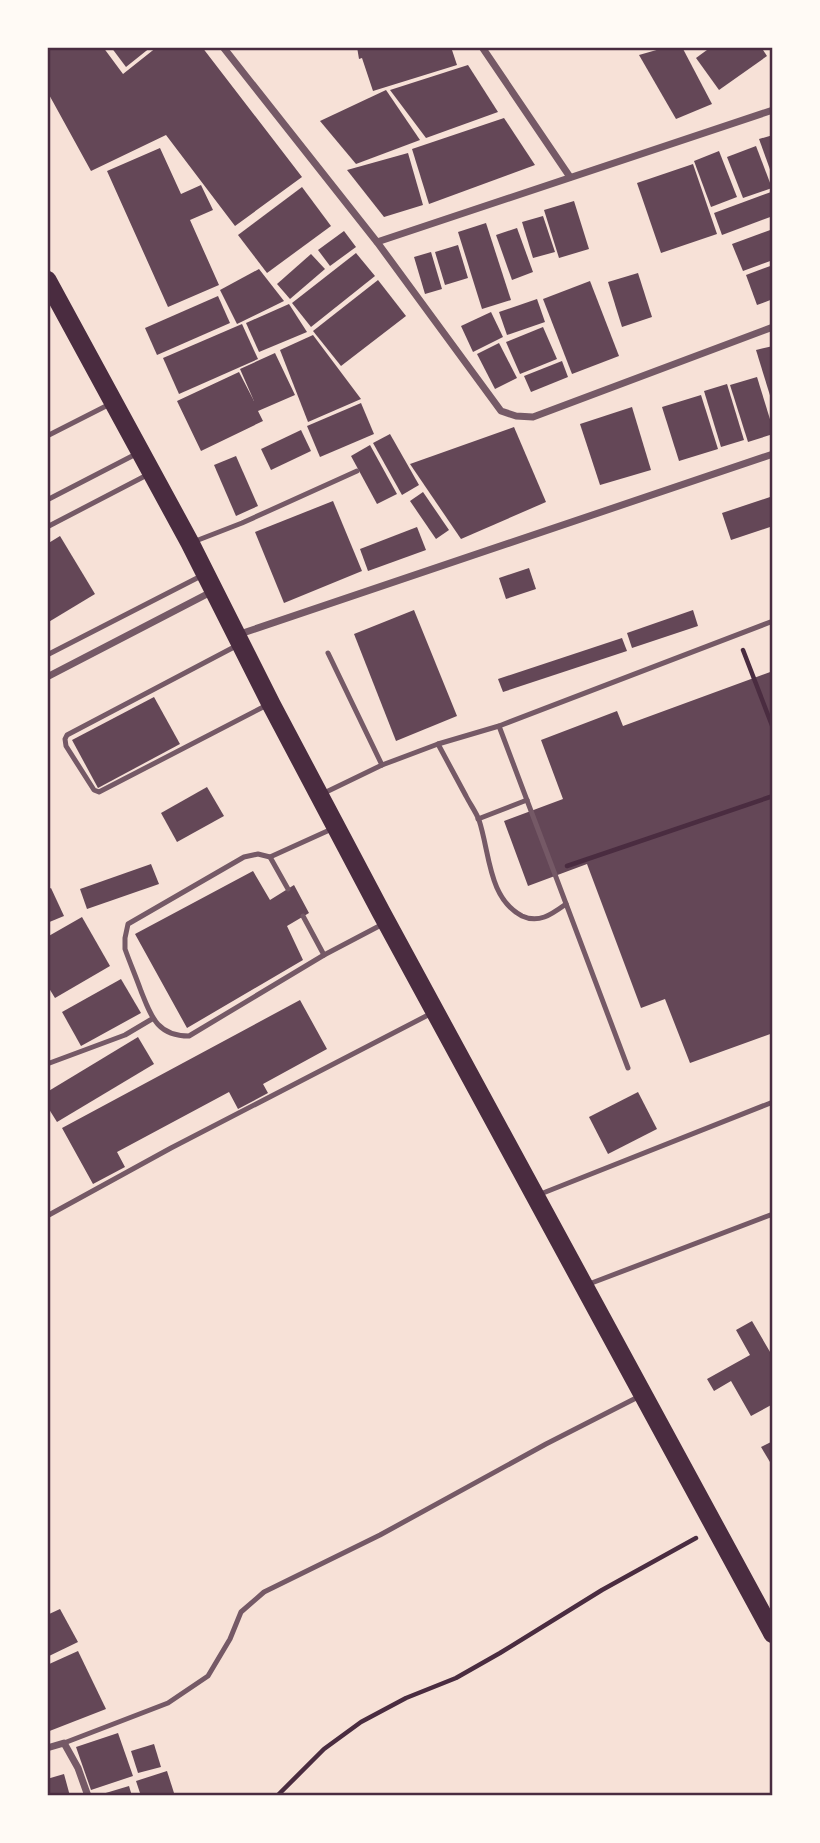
<svg xmlns="http://www.w3.org/2000/svg" width="820" height="1843" viewBox="0 0 820 1843" font-family="Ubuntu,sans-serif">
<rect width="100%" height="100%" fill="#f7e1d7"/>
<g fill="#644757">
<polygon points="47,47 103,47 123,74 157,47 202,47 302,177 235,226 166,135 91,171 47,91"/>
<polygon points="111,47 151,47 126,67"/>
<polygon points="357,47 451,47 457,65 373,91 362,58 359,59"/>
<polygon points="667,47 682,47 712,104 676,119 639,55"/>
<polygon points="711,47 761,47 767,56 719,90 696,58"/>
<polygon points="468,65 498,112 426,138 390,90"/>
<polygon points="386,90 420,140 356,164 320,121"/>
<polygon points="504,118 535,165 429,204 412,149"/>
<polygon points="773,135 773,174 772,175 759,139"/>
<polygon points="756,146 772,188 743,198 727,157"/>
<polygon points="160,148 181,194 201,185 213,210 190,220 219,285 168,307 107,171"/>
<polygon points="719,151 737,197 711,207 694,161"/>
<polygon points="408,153 423,205 384,217 347,170"/>
<polygon points="693,164 717,234 661,253 637,183"/>
<polygon points="302,187 331,226 267,273 238,235"/>
<polygon points="771,192 773,197 773,216 722,235 714,213"/>
<polygon points="574,201 589,249 559,258 544,210"/>
<polygon points="543,216 555,252 533,258 522,222"/>
<polygon points="486,223 511,300 482,309 458,232"/>
<polygon points="517,228 533,272 512,280 496,235"/>
<polygon points="773,229 773,260 743,271 732,244"/>
<polygon points="344,231 356,247 330,266 318,250"/>
<polygon points="458,245 468,278 445,285 435,252"/>
<polygon points="431,252 442,289 425,294 414,257"/>
<polygon points="356,253 375,276 311,327 292,303"/>
<polygon points="311,254 325,269 290,299 277,284"/>
<polygon points="773,265 773,299 757,305 746,275"/>
<polygon points="259,269 284,301 237,324 220,290"/>
<polygon points="638,273 652,317 622,327 608,282"/>
<polygon points="378,280 406,316 341,366 313,331"/>
<polygon points="590,281 619,356 572,374 543,299"/>
<polygon points="218,296 230,323 157,355 145,328"/>
<polygon points="537,299 545,322 507,335 499,312"/>
<polygon points="289,304 307,332 259,352 246,323"/>
<polygon points="491,312 503,337 473,352 461,326"/>
<polygon points="242,324 258,359 179,394 163,358"/>
<polygon points="543,327 557,359 520,374 506,342"/>
<polygon points="313,335 361,399 308,422 280,350"/>
<polygon points="499,343 517,378 495,389 477,354"/>
<polygon points="773,346 773,402 772,402 756,350"/>
<polygon points="275,353 295,395 258,411 263,421 201,451 177,401 239,372 254,401 240,369"/>
<polygon points="562,361 568,377 531,392 524,376"/>
<polygon points="757,377 773,429 773,434 748,442 730,385"/>
<polygon points="727,384 744,440 721,447 704,391"/>
<polygon points="701,395 718,449 679,461 662,407"/>
<polygon points="361,403 374,434 320,457 307,426"/>
<polygon points="632,407 651,470 600,485 580,424"/>
<polygon points="514,427 546,502 461,539 410,464"/>
<polygon points="301,430 311,451 271,470 261,449"/>
<polygon points="390,434 419,485 402,495 373,443"/>
<polygon points="370,445 397,494 377,504 351,456"/>
<polygon points="236,456 258,506 236,516 214,465"/>
<polygon points="423,492 449,530 436,539 410,501"/>
<polygon points="773,496 773,526 731,540 722,513"/>
<polygon points="333,501 362,571 284,603 255,532"/>
<polygon points="417,527 426,550 368,571 360,549"/>
<polygon points="60,536 95,594 47,623 47,544"/>
<polygon points="529,568 536,589 506,599 499,578"/>
<polygon points="414,610 457,716 396,741 354,634"/>
<polygon points="693,610 698,626 632,648 627,633"/>
<polygon points="622,638 627,651 503,692 498,679"/>
<polygon points="773,671 773,1033 690,1063 665,999 641,1008 587,864 528,886 504,821 563,799 541,740 617,711 623,726"/>
<polygon points="154,697 180,744 98,788 72,740"/>
<polygon points="207,787 224,816 177,842 161,813"/>
<polygon points="151,864 159,884 87,909 80,889"/>
<polygon points="253,871 270,900 294,885 309,913 287,926 303,960 187,1028 135,934"/>
<polygon points="51,888 64,916 47,923 47,890"/>
<polygon points="82,917 110,966 55,998 47,985 47,937"/>
<polygon points="121,979 141,1013 81,1046 62,1012"/>
<polygon points="300,1000 327,1049 263,1084 268,1093 238,1109 229,1092 117,1152 125,1167 93,1184 62,1128"/>
<polygon points="138,1037 154,1064 57,1122 47,1106 47,1092"/>
<polygon points="638,1092 657,1129 608,1154 589,1117"/>
<polygon points="752,1321 773,1357 773,1404 751,1416 731,1381 714,1391 707,1379 750,1355 736,1330"/>
<polygon points="773,1441 773,1467 761,1447"/>
<polygon points="60,1609 78,1642 47,1657 47,1615"/>
<polygon points="78,1651 106,1709 47,1732 47,1665"/>
<polygon points="118,1733 133,1776 91,1790 76,1747"/>
<polygon points="154,1744 161,1767 138,1773 131,1751"/>
<polygon points="167,1771 175,1796 141,1796 136,1781"/>
<polygon points="64,1774 70,1796 47,1796 47,1779"/>
<polygon points="129,1786 132,1796 100,1796 99,1795"/>
</g>
<g fill="none" stroke-linecap="round" stroke-linejoin="round">
<g stroke="#4a2c40" stroke-width="4.5">
<polyline points="743,650 773,728"/>
<polyline points="567,866 773,796"/>
<polyline points="277,1796 324,1749 361,1722 406,1698 456,1678 500,1653 602,1590 696,1538"/>
</g>
<g stroke="#755966" stroke-width="5">
<polyline points="47,436 110,404"/>
<polyline points="47,500 138,453"/>
<polyline points="47,527 147,475"/>
<polyline points="193,542 242,523 357,471"/>
<polyline points="238,645 67,735 65,739 66,746 94,790 99,792 267,705"/>
<polyline points="328,653 382,765"/>
<polyline points="47,655 203,575"/>
<polyline points="499,726 628,1068"/>
<path d="M438 744C447 761 457 779 466 796 470 804 476 812 479 820 490 853 488 898 522 916 539 924 552 914 566 904"/>
<polyline points="322,794 382,765 438,744 499,726 773,621"/>
<polyline points="478,819 527,800"/>
<polyline points="270,857 334,828"/>
<path d="M288 889 270 857 258 854 244 857 128 924 125 938V949C130 963 136 977 141 991 151 1016 157 1036 189 1036L324 955 383 924"/>
<polyline points="303,916 324,955"/>
<polyline points="47,1064 125,1035 152,1019"/>
<polyline points="538,1195 773,1102"/>
<polyline points="47,1216 171,1148 432,1013"/>
<polyline points="589,1284 773,1214"/>
<polyline points="64,1743 168,1703 208,1676 230,1639 241,1612 264,1592 380,1535 546,1444 640,1396"/>
</g>
<g stroke="#755966" stroke-width="7">
<polyline points="223,47 377,242 501,411 516,416 533,417 773,327"/>
<polyline points="482,47 570,177"/>
<polyline points="377,242 773,110"/>
<polyline points="237,635 773,454"/>
<polyline points="47,677 213,591"/>
<polyline points="47,1748 64,1743 78,1768 88,1796"/>
</g>
<polyline stroke="#4a2c40" stroke-width="19" points="47,280 190,543 271,704 381,912 773,1634"/>
</g>
<rect width="820" height="1843" fill="none" stroke="#fffaf5" stroke-width="98"/>
<rect x="49" y="49" width="722" height="1745" fill="none" stroke="#4a2c40" stroke-width="2.5"/>
</svg>
